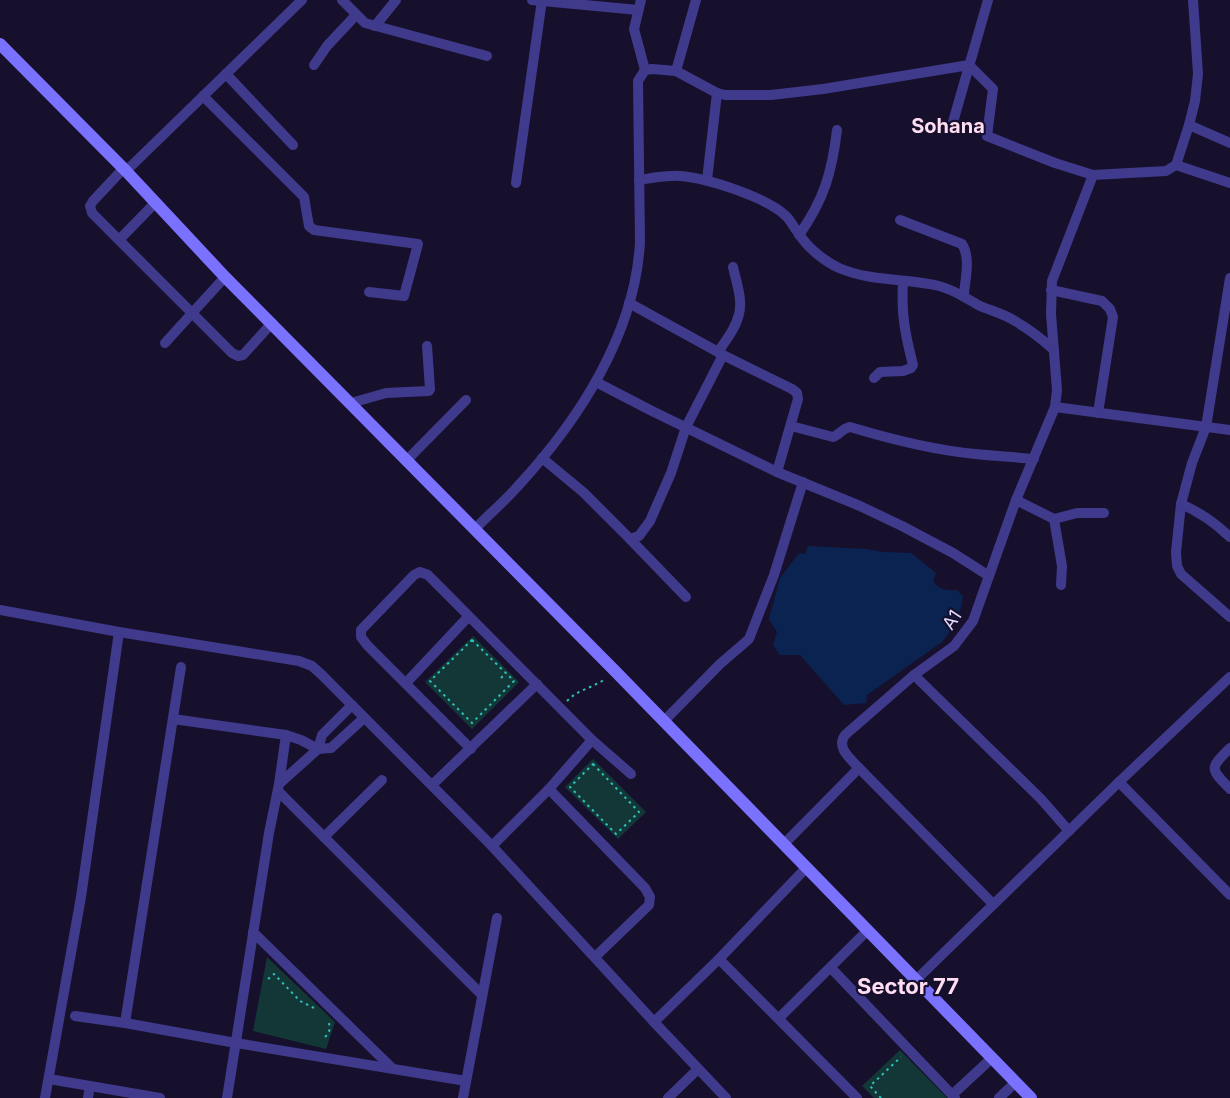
<svg xmlns="http://www.w3.org/2000/svg" width="1230" height="1098" viewBox="0 0 1230 1098" font-family="Inter,sans-serif">
<rect width="100%" height="100%" fill="#16102c"/>
<g fill="#133636">
<polygon points="473,636 519,682 472,729 425,682"/>
<polygon points="593,759 646,812 618,839 565,787"/>
<polygon points="267,957 335,1022 326,1049 253,1031"/>
<polygon points="900,1050 947,1098 874,1098 862,1086"/>
</g>
<path fill="#0b2350" d="M808 546 867 549 883 552 911 553 936 573 933 581C938 590 948 591 957 590L963 596 958 621 942 642 867 695 866 703 844 705 800 655H780L773 645 777 632 769 619 780 578 799 553 805 554Z"/>
<g fill="none" stroke-linecap="round" stroke-linejoin="round">
<g stroke="#2dc1bc" stroke-width="2" stroke-dasharray="2.5 4" stroke-linecap="butt">
<polygon points="472,640 514,681 472,723 430,681"/>
<polyline points="501,678 506,673"/>
<path d="M567 701C578 689 594 688 606 678"/>
<polygon points="593,764 639,812 616,834 570,787"/>
<polyline points="268,979 274,974 300,1001 314,1008"/>
<path d="M325 1037C330 1032 331 1028 328 1021"/>
<polyline points="881,1098 870,1086 901,1057"/>
</g>
<g stroke="#403a8c" stroke-width="10">
<polyline points="342,0 365,23 487,56"/>
<polyline points="532,0 638,10"/>
<polyline points="641,0 634,29 645,70"/>
<polyline points="1193,0 1198,74 1195,101 1189,125 1230,143"/>
<polyline points="375,26 396,0"/>
<polyline points="314,65 327,46 356,15"/>
<polyline points="676,71 717,93 707,180"/>
<polyline points="226,74 293,145"/>
<polyline points="717,93 725,95 771,95 823,89 969,65 993,89 987,136 1055,163 1093,175 1166,171 1176,165 1189,125"/>
<polyline points="203,96 304,197 309,226 314,230 418,244 404,296 369,292"/>
<polyline points="953,122 988,0"/>
<polyline points="1176,165 1230,183"/>
<polyline points="123,169 93,201 90,206 92,213 232,353 238,356 243,355 272,323"/>
<polyline points="126,171 302,0"/>
<path d="M639 180C653 178 667 175 680 176 707 178 766 197 786 216 791 221 794 228 799 234 808 248 824 261 839 268 872 282 906 278 939 286 955 290 967 299 980 306 992 311 1004 314 1015 321 1029 329 1042 339 1054 350"/>
<polyline points="516,183 542,0"/>
<path d="M900 220 962 244C971 258 965 279 964 295"/>
<path d="M799 235C824 200 832 172 837 130"/>
<polyline points="119,240 155,203"/>
<polyline points="1230,278 1206,427 1192,463 1181,504 1176,552 1177,566 1181,574 1230,617"/>
<polyline points="1051,290 1102,301 1110,309 1113,317 1098,413"/>
<polyline points="629,303 718,352"/>
<polyline points="165,343 225,277"/>
<polyline points="723,355 792,389 797,393 798,399 777,472"/>
<path d="M874 378 880 372 903 371 911 368 913 365C905 334 901 313 903 281"/>
<polyline points="596,382 652,411 777,472 860,506 902,526 953,553 989,576"/>
<polyline points="351,403 386,393 429,391 430,389 427,346"/>
<polyline points="1055,407 1057,390 1051,314 1052,281 1093,175"/>
<path d="M791 426 833 437C839 435 843 428 850 427 890 439 933 450 975 454 995 456 1014 457 1034 459"/>
<path d="M542 458 583 492 630 539 639 536 650 521 671 473 686 427 723 355 718 352C726 340 736 328 739 314 743 300 736 281 733 267"/>
<polyline points="407,460 466,400"/>
<polyline points="1016,500 1054,519 1062,566 1061,585"/>
<path d="M1181 504C1200 512 1215 523 1230 537"/>
<polyline points="1054,519 1077,513 1104,513"/>
<path d="M475 529C489 514 505 501 518 486 579 420 635 334 640 242L638 81 645 70 652 69 676 71 696 0"/>
<polyline points="630,539 686,597"/>
<polyline points="0,610 119,632 299,661 312,666 322,675 492,846 654,1022 726,1098"/>
<polyline points="181,667 125,1023 236,1043 466,1081"/>
<polyline points="914,675 1041,799 1069,831"/>
<polyline points="406,683 468,617"/>
<polyline points="173,719 286,735 301,740 318,749 331,748 364,718"/>
<polyline points="664,721 720,664 749,639 774,575 803,482"/>
<polyline points="592,740 631,774"/>
<path d="M1230 748C1209 769 1210 768 1230 789"/>
<polyline points="471,749 367,645 361,637 361,630 414,575 420,572 428,575 592,740 549,789 492,846"/>
<polyline points="1119,782 1230,895"/>
<polyline points="279,784 286,735"/>
<polyline points="432,785 537,684"/>
<polyline points="549,789 645,888 650,897 649,905 595,957"/>
<polyline points="278,791 482,995"/>
<polyline points="324,837 382,780"/>
<polyline points="784,844 859,768"/>
<path d="M993 904 859 768C850 758 836 748 845 735L914 675 954 646 973 621 1016 500 1055 407 1230 430"/>
<polyline points="253,932 393,1069"/>
<polyline points="719,959 857,1098"/>
<polyline points="831,968 955,1098"/>
<polyline points="917,979 1119,782 1230,677"/>
<polyline points="75,1016 125,1023"/>
<polyline points="779,1018 868,930"/>
<polyline points="654,1022 719,959 807,867"/>
<polyline points="49,1079 160,1098"/>
<polyline points="952,1095 992,1058"/>
<polyline points="45,1098 81,897 119,632"/>
<polyline points="88,1098 90,1086"/>
<polyline points="227,1098 269,833 279,784 318,749 322,735 352,705"/>
<polyline points="463,1098 497,918"/>
<polyline points="668,1098 698,1069"/>
<polyline points="999,1098 1016,1082"/>
</g>
<polyline stroke="#7a72ff" stroke-width="12" points="0,44 126,171 225,277 614,670 1031,1098"/>
</g>
<g text-anchor="middle" stroke-width="4.5" stroke-linejoin="round" paint-order="stroke">
<g font-size="18" fill="#e0dbff" stroke="#16102c">
<text transform="translate(952 620) rotate(-56)" y="6">A1</text>
</g>
<g font-size="20" font-weight="bold" fill="#ffddf2" stroke="#16102c">
<text x="948" y="133">Sohana</text>
</g>
<g font-size="22" font-weight="bold" fill="#ffddf2" stroke="#16102c">
<text x="908" y="994">Sector 77</text>
</g>
</g>
</svg>
